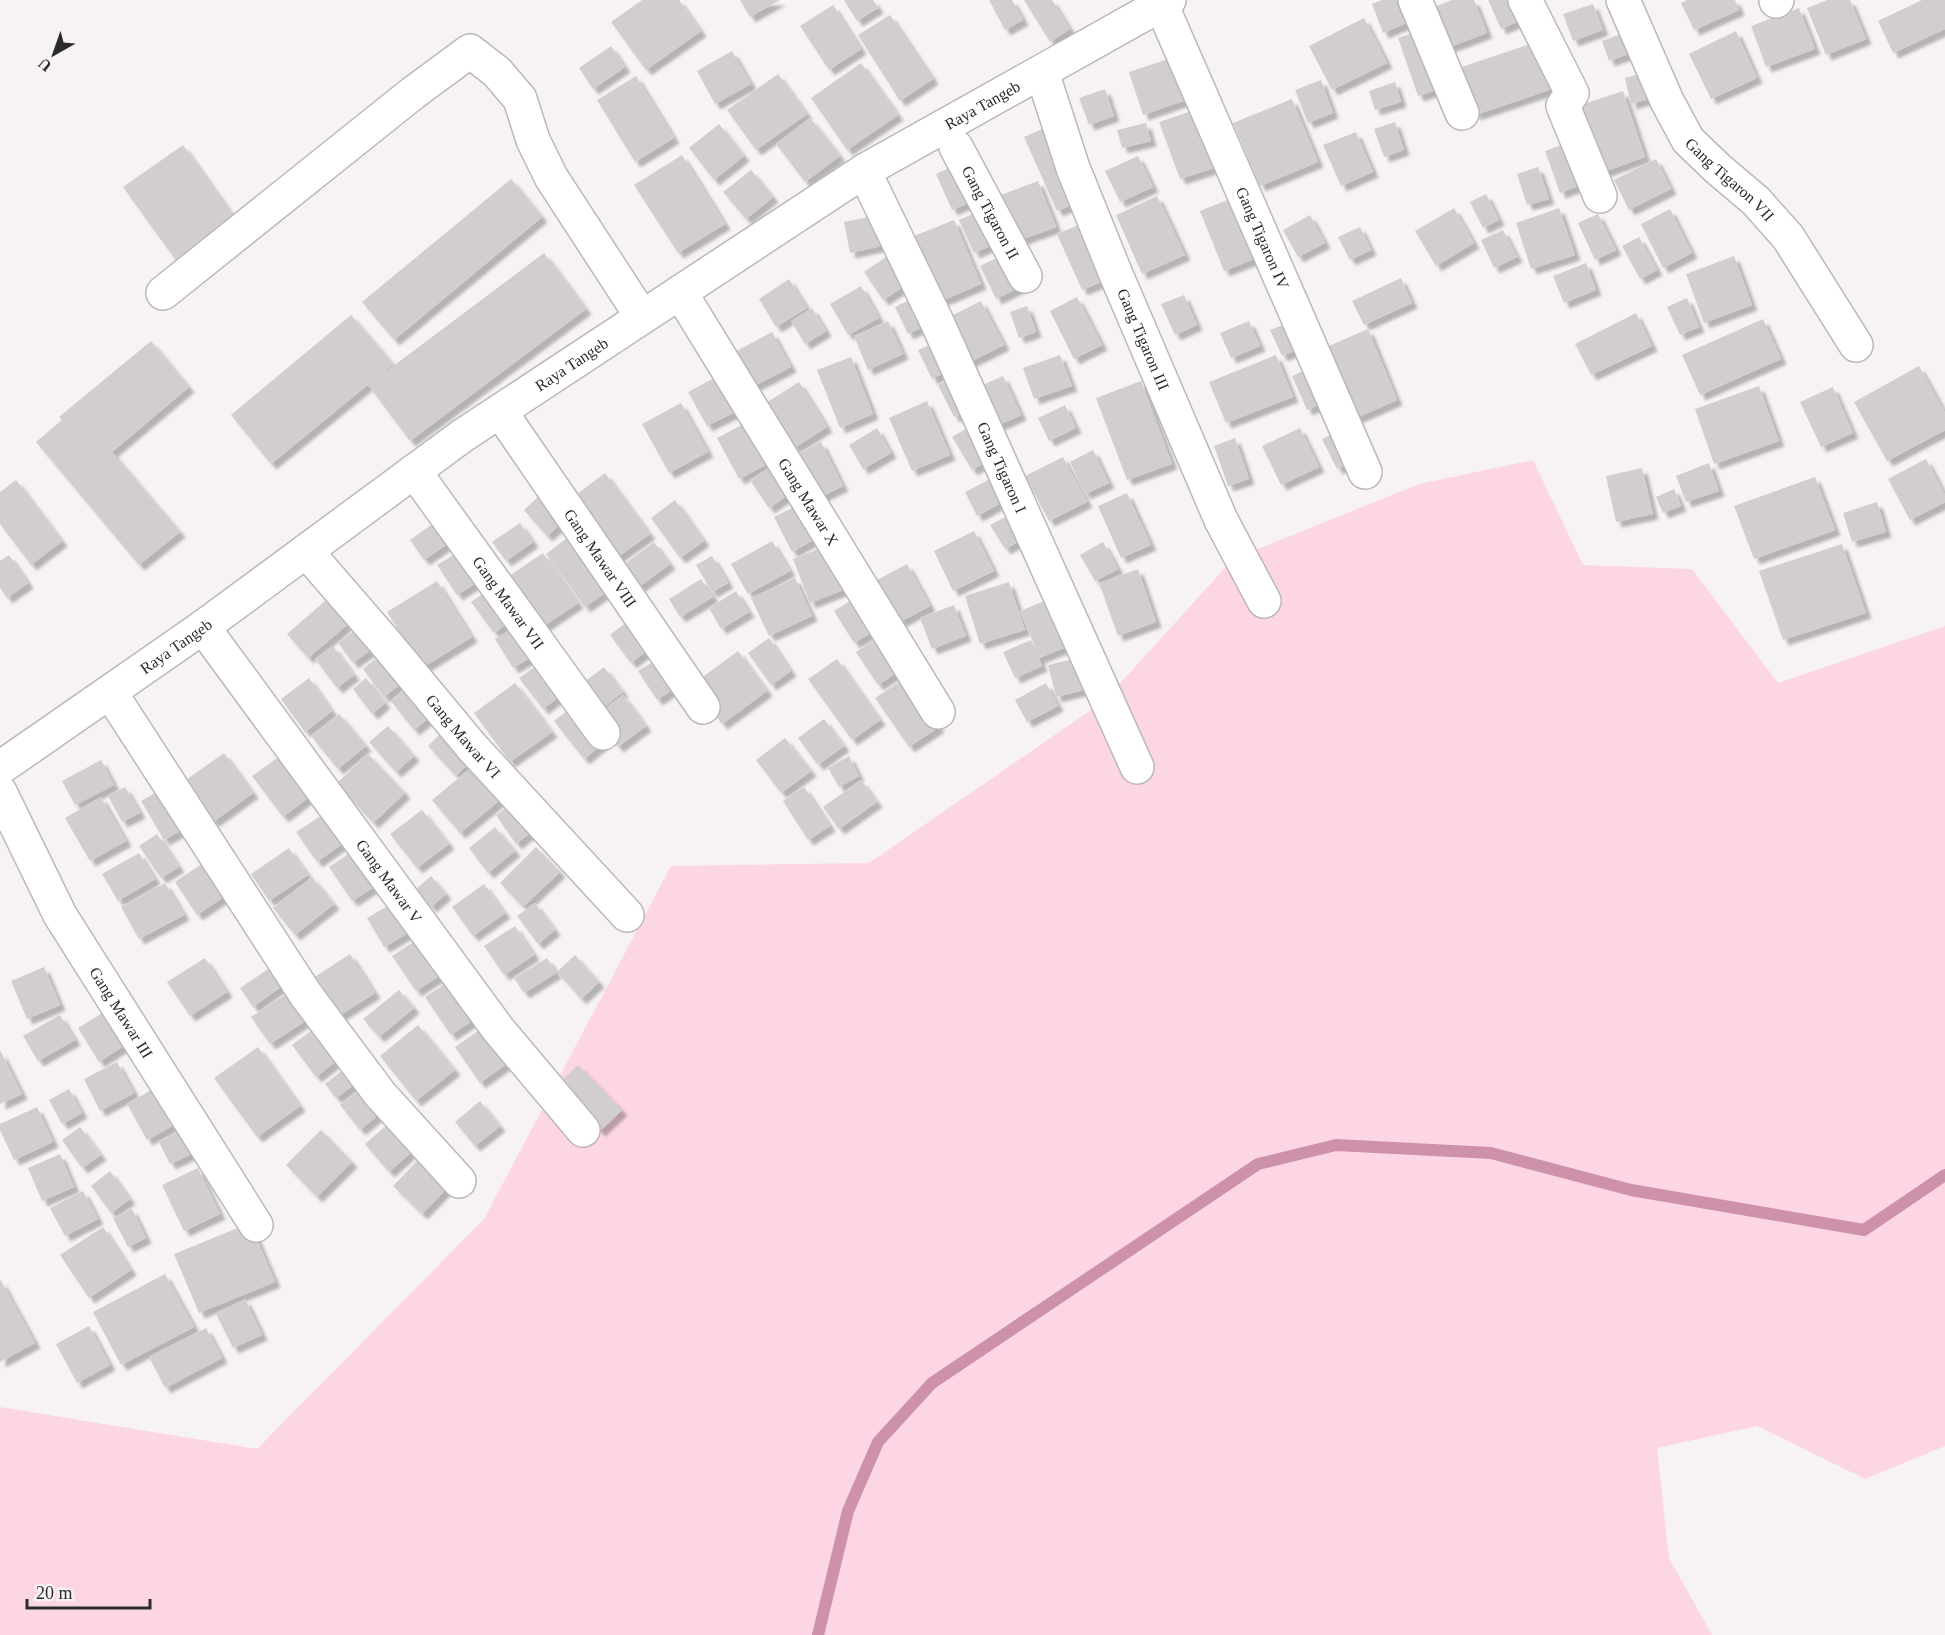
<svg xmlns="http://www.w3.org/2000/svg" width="1945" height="1635" viewBox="0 0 1945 1635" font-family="'Times New Roman',serif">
<defs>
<filter id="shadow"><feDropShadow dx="5.5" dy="5.5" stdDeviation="1.5" flood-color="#0004"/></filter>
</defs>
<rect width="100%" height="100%" fill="#f7f3f4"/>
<polygon fill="#fdd6e5" points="1533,460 1583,565 1692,569 1778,683 1945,626 1945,1446 1865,1479 1757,1426 1657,1448 1669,1558 1712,1635 0,1635 0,1407 257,1449 484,1219 671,866 869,863 1104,701 1233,559 1419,484"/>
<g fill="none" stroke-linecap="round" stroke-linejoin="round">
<polyline stroke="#cd92aa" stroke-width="12" points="818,1635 848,1511 878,1442 932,1383 1258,1164 1336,1145 1491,1153 1631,1190 1864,1230 1945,1175"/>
</g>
<g fill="#d2cecf" filter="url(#shadow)">
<polygon points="642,0 679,0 701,31 646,70 611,22"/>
<polygon points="740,0 780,0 750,17"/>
<polygon points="844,0 873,0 878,8 857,21"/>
<polygon points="989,0 1012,0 1023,20 1005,30"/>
<polygon points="1024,0 1052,0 1070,29 1050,42"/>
<polygon points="1382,0 1398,0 1407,23 1383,33 1372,4"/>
<polygon points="1452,0 1474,0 1487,33 1444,49 1429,9"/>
<polygon points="1488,0 1518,0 1526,18 1501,29"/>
<polygon points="1687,0 1735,0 1739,10 1694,30 1681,3"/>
<polygon points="1827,0 1850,0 1866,39 1826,55 1807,8"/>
<polygon points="1922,0 1945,0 1945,29 1893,53 1878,21"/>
<polygon points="1593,4 1603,30 1573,41 1563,14"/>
<polygon points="833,5 861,49 829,70 800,26"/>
<polygon points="1799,8 1815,49 1766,67 1751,26"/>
<polygon points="890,15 933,79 900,101 858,35"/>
<polygon points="1364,18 1387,63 1332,90 1309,46"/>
<polygon points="1425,29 1446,87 1418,96 1398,38"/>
<polygon points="1629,31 1637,51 1609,61 1602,41"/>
<polygon points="1736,31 1757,78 1711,99 1689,54"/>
<polygon points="1542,40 1558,87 1475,115 1459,68"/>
<polygon points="611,46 625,67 593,89 579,68"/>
<polygon points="732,51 751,84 715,104 697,71"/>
<polygon points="1177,56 1192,98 1143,115 1129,72"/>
<polygon points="861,63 898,115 847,150 811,98"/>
<polygon points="1649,71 1655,97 1631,104 1625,78"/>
<polygon points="778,74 807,114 756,150 727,110"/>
<polygon points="636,76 674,138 635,162 597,100"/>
<polygon points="1321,80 1333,113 1308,123 1295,90"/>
<polygon points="1395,82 1401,102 1375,110 1369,91"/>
<polygon points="1105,89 1114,116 1089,125 1079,98"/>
<polygon points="1623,91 1645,157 1595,175 1572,108"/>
<polygon points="1292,99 1318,162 1260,186 1233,123"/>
<polygon points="1203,107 1223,165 1180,179 1159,122"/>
<polygon points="810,118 840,156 805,182 776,144"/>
<polygon points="1395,122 1404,150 1384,157 1374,129"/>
<polygon points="1146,123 1151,141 1122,148 1117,130"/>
<polygon points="719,124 744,156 714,180 689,148"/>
<polygon points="1049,126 1082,201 1057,211 1024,137"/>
<polygon points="1356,132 1373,172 1341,186 1323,145"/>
<polygon points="1574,140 1589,182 1560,193 1545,151"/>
<polygon points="183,145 236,220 177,262 123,187"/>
<polygon points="682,155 725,224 678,253 634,185"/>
<polygon points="975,156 992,193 952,210 936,174"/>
<polygon points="1138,156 1153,187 1120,202 1105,171"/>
<polygon points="1656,159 1671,189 1629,210 1614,180"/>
<polygon points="1538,167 1549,199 1527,205 1517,174"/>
<polygon points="751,170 773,197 746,219 723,192"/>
<polygon points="511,179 542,217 394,340 362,302"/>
<polygon points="1038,181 1056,227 1015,242 998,196"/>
<polygon points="1486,194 1499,220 1483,228 1470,202"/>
<polygon points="1240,195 1264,255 1224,271 1200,211"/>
<polygon points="1157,196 1185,255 1142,274 1116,215"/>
<polygon points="987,208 1001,241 974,253 959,220"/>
<polygon points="1454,208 1474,243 1436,266 1415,231"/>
<polygon points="1559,208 1575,255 1531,269 1516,223"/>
<polygon points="1670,209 1692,253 1663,268 1641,224"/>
<polygon points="1598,214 1616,250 1595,260 1578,223"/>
<polygon points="879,215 886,245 850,253 844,222"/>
<polygon points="1310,215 1325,243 1298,257 1283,230"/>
<polygon points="954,220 981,284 941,301 914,236"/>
<polygon points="1083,223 1108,279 1082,290 1057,234"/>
<polygon points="1360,227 1371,250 1350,260 1338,237"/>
<polygon points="1503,230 1517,257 1494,268 1481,240"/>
<polygon points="1639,237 1657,270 1640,279 1622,246"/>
<polygon points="1011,251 1027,284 996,299 980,266"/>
<polygon points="544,253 586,309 410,441 368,385"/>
<polygon points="1734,256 1752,305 1704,323 1686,274"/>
<polygon points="886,257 906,285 883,300 864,272"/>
<polygon points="1586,263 1596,290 1564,303 1553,276"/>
<polygon points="1401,278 1412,303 1364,325 1352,301"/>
<polygon points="789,279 807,308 776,327 759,299"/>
<polygon points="861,286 879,318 848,335 830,304"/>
<polygon points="1184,295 1197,325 1175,335 1161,304"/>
<polygon points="916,297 929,324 908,334 895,307"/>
<polygon points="1077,297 1102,345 1074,359 1050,311"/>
<polygon points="1687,298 1699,327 1680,335 1667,307"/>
<polygon points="981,301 1004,345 966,364 943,320"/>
<polygon points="1027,306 1036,332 1019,338 1010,312"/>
<polygon points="812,308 826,331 805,344 791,321"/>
<polygon points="1636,313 1652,346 1591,375 1575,344"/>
<polygon points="351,315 393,364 271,464 231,415"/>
<polygon points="1763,319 1781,359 1700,395 1682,355"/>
<polygon points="1295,320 1306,346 1282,356 1270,330"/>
<polygon points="888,321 903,354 868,370 854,336"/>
<polygon points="1249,321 1260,346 1231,358 1220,333"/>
<polygon points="1368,329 1397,400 1354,419 1324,348"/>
<polygon points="772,332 791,367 750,388 731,354"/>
<polygon points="151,341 189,387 112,452 180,532 139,565 36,442 62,420 59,417"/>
<polygon points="938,341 952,369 932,379 918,350"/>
<polygon points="1060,355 1072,386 1034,399 1023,368"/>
<polygon points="1276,355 1293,397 1226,423 1209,382"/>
<polygon points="851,357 873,414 840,428 817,370"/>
<polygon points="1919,366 1945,413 1945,430 1887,461 1854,402"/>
<polygon points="1312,367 1328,401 1307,410 1292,376"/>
<polygon points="718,376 737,411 707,426 688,392"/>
<polygon points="1003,376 1021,415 992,428 974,389"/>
<polygon points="956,377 971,409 954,417 938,385"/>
<polygon points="1141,381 1172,464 1127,480 1096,398"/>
<polygon points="799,382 827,427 794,448 766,403"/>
<polygon points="1759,386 1779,441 1714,464 1695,409"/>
<polygon points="1833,387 1853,433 1821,447 1800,402"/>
<polygon points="927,401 950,455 912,471 889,418"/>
<polygon points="681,403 708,452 669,473 642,424"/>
<polygon points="1065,405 1076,428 1049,441 1038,418"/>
<polygon points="751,420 773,461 739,479 717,438"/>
<polygon points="976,423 996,456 972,470 952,437"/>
<polygon points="877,428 891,453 863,469 849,445"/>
<polygon points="1300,428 1319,467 1281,485 1262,446"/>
<polygon points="1340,430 1355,460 1337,469 1322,439"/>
<polygon points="1235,438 1249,479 1228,486 1214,446"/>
<polygon points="821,442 843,486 816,499 794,455"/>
<polygon points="1093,450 1109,483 1085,494 1070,462"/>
<polygon points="1063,457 1087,502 1049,521 1025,476"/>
<polygon points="1926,459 1945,495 1945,502 1910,520 1888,479"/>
<polygon points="1709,463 1719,491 1686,502 1676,476"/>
<polygon points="775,464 794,491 769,508 750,480"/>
<polygon points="1642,468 1653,514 1616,522 1606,476"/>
<polygon points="605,473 650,534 612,561 568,501"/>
<polygon points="996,476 1008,499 977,516 965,492"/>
<polygon points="1815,477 1835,530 1754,559 1734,506"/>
<polygon points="16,480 62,541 31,565 0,524 0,492"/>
<polygon points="1674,489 1681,506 1663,513 1656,497"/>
<polygon points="542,493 566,519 547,536 524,510"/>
<polygon points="1127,493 1151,545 1121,558 1098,506"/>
<polygon points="675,500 704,541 680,558 651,518"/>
<polygon points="1877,502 1886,532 1852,542 1843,513"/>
<polygon points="800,504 817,538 792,552 774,517"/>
<polygon points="1013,513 1027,537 1005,549 990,525"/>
<polygon points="445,515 459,536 424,560 410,540"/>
<polygon points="520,523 533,542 506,561 492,542"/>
<polygon points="576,531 616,585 585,607 546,554"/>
<polygon points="974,531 994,571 953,591 934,551"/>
<polygon points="772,541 790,571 748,594 731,564"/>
<polygon points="654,542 670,564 639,587 622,566"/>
<polygon points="1103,542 1118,569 1095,581 1080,555"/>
<polygon points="1842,544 1866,613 1783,640 1759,571"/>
<polygon points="826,546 843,590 810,603 793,559"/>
<polygon points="463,549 482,579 457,595 437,565"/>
<polygon points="543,553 578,603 541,628 506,578"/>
<polygon points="9,555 28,583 7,598 0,588 0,561"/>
<polygon points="712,556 728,583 712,592 696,565"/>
<polygon points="907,564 930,606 900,622 877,580"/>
<polygon points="1138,569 1156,622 1118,636 1099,583"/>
<polygon points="795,578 812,616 769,636 751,598"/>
<polygon points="701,579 713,597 680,617 669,599"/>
<polygon points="437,581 472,637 422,668 387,612"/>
<polygon points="1009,582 1025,630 980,644 965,596"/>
<polygon points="495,585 518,616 494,633 471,602"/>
<polygon points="736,591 749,612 721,629 709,608"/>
<polygon points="858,596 877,629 854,643 834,611"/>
<polygon points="1057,596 1076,643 1039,658 1042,666 1015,678 1003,652 1031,640 1037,652 1020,611"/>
<polygon points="326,600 347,625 308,658 287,634"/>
<polygon points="954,605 966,636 932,649 920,618"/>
<polygon points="628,621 649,649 631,663 610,635"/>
<polygon points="359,627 375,647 353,663 338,643"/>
<polygon points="515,627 533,656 513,668 495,639"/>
<polygon points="881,636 903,668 878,685 856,652"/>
<polygon points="769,638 791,671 771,685 748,653"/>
<polygon points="333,646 354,675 337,688 315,659"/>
<polygon points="738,651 767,691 722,724 693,684"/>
<polygon points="663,656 681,684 657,700 638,671"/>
<polygon points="1086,656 1095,687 1056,697 1048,665"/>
<polygon points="378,657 399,685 384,697 363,669"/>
<polygon points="837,659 880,720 852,740 808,679"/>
<polygon points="539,664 561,695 543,709 519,678"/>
<polygon points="604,667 623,692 595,714 575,689"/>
<polygon points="309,678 332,711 305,732 281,699"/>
<polygon points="366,678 385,703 372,714 353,689"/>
<polygon points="905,678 939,727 909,747 875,698"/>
<polygon points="515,683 552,732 510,762 474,713"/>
<polygon points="1046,683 1058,706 1027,722 1015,700"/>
<polygon points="411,684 435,713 414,730 391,701"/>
<polygon points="623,695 646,726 618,747 595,716"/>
<polygon points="577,703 606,741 584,759 554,721"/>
<polygon points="339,714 366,746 338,769 311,736"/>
<polygon points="824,719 844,746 818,765 798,738"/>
<polygon points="388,726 414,756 396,772 369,742"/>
<polygon points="445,729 473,759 456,776 428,746"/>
<polygon points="785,738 811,771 781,793 756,760"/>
<polygon points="224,753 253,793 213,822 183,782"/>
<polygon points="283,754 313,794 283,817 252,776"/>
<polygon points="368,754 405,793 373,823 337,783"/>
<polygon points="849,756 859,776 839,787 828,768"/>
<polygon points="101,760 114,785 75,805 62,781"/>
<polygon points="478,762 505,796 460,833 432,800"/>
<polygon points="861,780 877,802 839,829 823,807"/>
<polygon points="167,786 191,825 164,840 141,801"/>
<polygon points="125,787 140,813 122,822 108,796"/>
<polygon points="804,787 830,826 808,840 783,801"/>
<polygon points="101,797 126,841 90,861 65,818"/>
<polygon points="514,802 534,830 516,844 496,815"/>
<polygon points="422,810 449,844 417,868 390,834"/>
<polygon points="327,812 346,841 317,862 296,832"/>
<polygon points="495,827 515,851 488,873 469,848"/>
<polygon points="157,834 179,867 161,878 139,846"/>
<polygon points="536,847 560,872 523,907 500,883"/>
<polygon points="289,848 308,875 269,901 251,874"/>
<polygon points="357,848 380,883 352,901 329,867"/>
<polygon points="139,853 155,879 118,901 102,874"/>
<polygon points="203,863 225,896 197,915 175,882"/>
<polygon points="431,876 446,894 431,907 416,889"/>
<polygon points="312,877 334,904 295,935 273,908"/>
<polygon points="165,883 184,915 139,939 121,907"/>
<polygon points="484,884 505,913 473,936 452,907"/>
<polygon points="393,903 410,932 384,947 367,918"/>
<polygon points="535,903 555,930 538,944 517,916"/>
<polygon points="515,926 534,955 504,975 484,946"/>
<polygon points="426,934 450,969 416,991 392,956"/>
<polygon points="350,954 375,993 328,1023 304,984"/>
<polygon points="575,955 599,982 581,999 557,972"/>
<polygon points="205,958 227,992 190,1016 167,982"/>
<polygon points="547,958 556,973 524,993 514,978"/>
<polygon points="277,963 289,981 253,1007 240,988"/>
<polygon points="44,967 60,1005 27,1019 11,981"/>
<polygon points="449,981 475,1019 451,1035 425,997"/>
<polygon points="292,990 310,1018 270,1044 251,1017"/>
<polygon points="399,990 414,1008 379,1037 363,1019"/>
<polygon points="104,1012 125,1045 99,1062 78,1028"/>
<polygon points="60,1015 75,1040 38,1061 23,1036"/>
<polygon points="320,1024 344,1055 316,1077 292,1045"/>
<polygon points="488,1024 513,1059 480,1083 455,1047"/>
<polygon points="418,1025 455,1070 416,1101 380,1056"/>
<polygon points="258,1047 300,1106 257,1137 214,1078"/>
<polygon points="0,1050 22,1094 0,1104"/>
<polygon points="117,1062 134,1093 100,1111 84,1079"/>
<polygon points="578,1065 622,1110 600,1131 556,1086"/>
<polygon points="348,1066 360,1080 336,1098 325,1084"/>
<polygon points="367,1084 387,1108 360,1130 340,1105"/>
<polygon points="155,1088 176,1124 147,1140 127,1104"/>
<polygon points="69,1089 82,1113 62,1124 49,1100"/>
<polygon points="480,1101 500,1126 475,1146 455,1122"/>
<polygon points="37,1107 53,1142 14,1160 0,1130 0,1124"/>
<polygon points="395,1118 419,1145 389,1172 365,1144"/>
<polygon points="80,1127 101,1155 82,1168 62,1140"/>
<polygon points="185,1129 196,1152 170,1164 159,1142"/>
<polygon points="321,1130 352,1162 317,1197 286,1165"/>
<polygon points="60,1154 74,1187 42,1201 28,1168"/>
<polygon points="423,1155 452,1183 422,1214 393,1186"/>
<polygon points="198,1168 220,1214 184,1231 162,1185"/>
<polygon points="110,1171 130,1199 111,1213 91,1186"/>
<polygon points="83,1191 98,1219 65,1236 50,1208"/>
<polygon points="132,1209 146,1238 128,1247 113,1218"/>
<polygon points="250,1223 275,1282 199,1313 174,1254"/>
<polygon points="103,1227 131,1270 89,1298 60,1255"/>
<polygon points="165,1274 194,1327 121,1365 93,1312"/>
<polygon points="0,1279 35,1343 0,1362"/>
<polygon points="245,1299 262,1335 233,1348 216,1314"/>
<polygon points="89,1326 110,1365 77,1383 56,1344"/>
<polygon points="206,1328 222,1358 165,1388 149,1357"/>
</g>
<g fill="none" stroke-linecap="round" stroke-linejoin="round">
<defs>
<g id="minor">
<polyline points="1415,0 1462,113"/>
<polyline points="1525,0 1572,93 1563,106 1600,196"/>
<path id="s1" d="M1623 0 1667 101 1688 140 1717 168 1756 201 1788 237 1856 345"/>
<polyline points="1776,1 1777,0"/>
<path id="s2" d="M1161 4 1365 472"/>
<path id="s3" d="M1042 72 1073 168 1115 272 1221 520 1264 601"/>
<path id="s4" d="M956 147 1025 276"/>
<path id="s5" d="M864 171 937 322 1137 767"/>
<path id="s6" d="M680 292 938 712"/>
<polyline points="163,293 413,93 470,51 497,72 520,99 533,140 551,177 642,317"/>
<path id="s7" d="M500 411 703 707"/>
<path id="s8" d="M414 471 603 733"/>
<path id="s9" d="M306 551 384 641 472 747 627 915"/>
<path id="s10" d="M203 627 498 1029 583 1130"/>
<polyline points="110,692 306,995 380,1094 459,1181"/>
<path id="s11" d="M0 792 60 915 256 1225"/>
</g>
<g id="tertiary">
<path id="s12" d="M0 768 203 627 462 436 864 171 1169 0"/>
</g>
</defs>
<use href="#minor" stroke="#bcb8ba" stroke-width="36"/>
<use href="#tertiary" stroke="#bcb8ba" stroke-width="36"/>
<use href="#minor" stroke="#fff" stroke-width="33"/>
<use href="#tertiary" stroke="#fff" stroke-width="33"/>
</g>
<g text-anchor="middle" stroke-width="5" stroke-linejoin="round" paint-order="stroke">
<g font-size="16" fill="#2c2b2c" stroke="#f7f3f4">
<text dy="6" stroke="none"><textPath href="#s12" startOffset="1186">Raya Tangeb</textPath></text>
<text dy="6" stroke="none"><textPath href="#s1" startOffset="212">Gang Tigaron VII</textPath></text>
<text dy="6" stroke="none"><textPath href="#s4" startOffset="74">Gang Tigaron II</textPath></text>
<text dy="6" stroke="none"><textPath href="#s2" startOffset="255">Gang Tigaron IV</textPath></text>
<text dy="6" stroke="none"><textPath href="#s3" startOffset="286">Gang Tigaron III</textPath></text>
<text dy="6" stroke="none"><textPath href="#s12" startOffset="700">Raya Tangeb</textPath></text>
<text dy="6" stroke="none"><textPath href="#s5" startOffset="327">Gang Tigaron I</textPath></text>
<text dy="6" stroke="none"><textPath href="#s6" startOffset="246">Gang Mawar X</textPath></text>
<text dy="6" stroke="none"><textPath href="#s7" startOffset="178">Gang Mawar VIII</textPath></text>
<text dy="6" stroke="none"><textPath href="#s8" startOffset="162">Gang Mawar VII</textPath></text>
<text dy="6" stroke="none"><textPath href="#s12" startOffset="214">Raya Tangeb</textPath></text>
<text dy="6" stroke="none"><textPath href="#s9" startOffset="243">Gang Mawar VI</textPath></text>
<text dy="6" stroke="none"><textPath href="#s10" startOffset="315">Gang Mawar V</textPath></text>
<text dy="6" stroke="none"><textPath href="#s11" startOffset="252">Gang Mawar III</textPath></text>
</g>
</g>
<g transform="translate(54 54) rotate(220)" stroke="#f7f3f4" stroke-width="4.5" paint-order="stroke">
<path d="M0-4.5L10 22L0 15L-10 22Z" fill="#2c2b2c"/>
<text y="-9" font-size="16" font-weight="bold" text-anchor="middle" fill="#2c2b2c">U</text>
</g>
<path d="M27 1599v9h123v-9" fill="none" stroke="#2c2b2c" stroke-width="3"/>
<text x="36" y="1599" font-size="18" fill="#2c2b2c" stroke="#f7f3f4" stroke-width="4.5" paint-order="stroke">20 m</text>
</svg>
